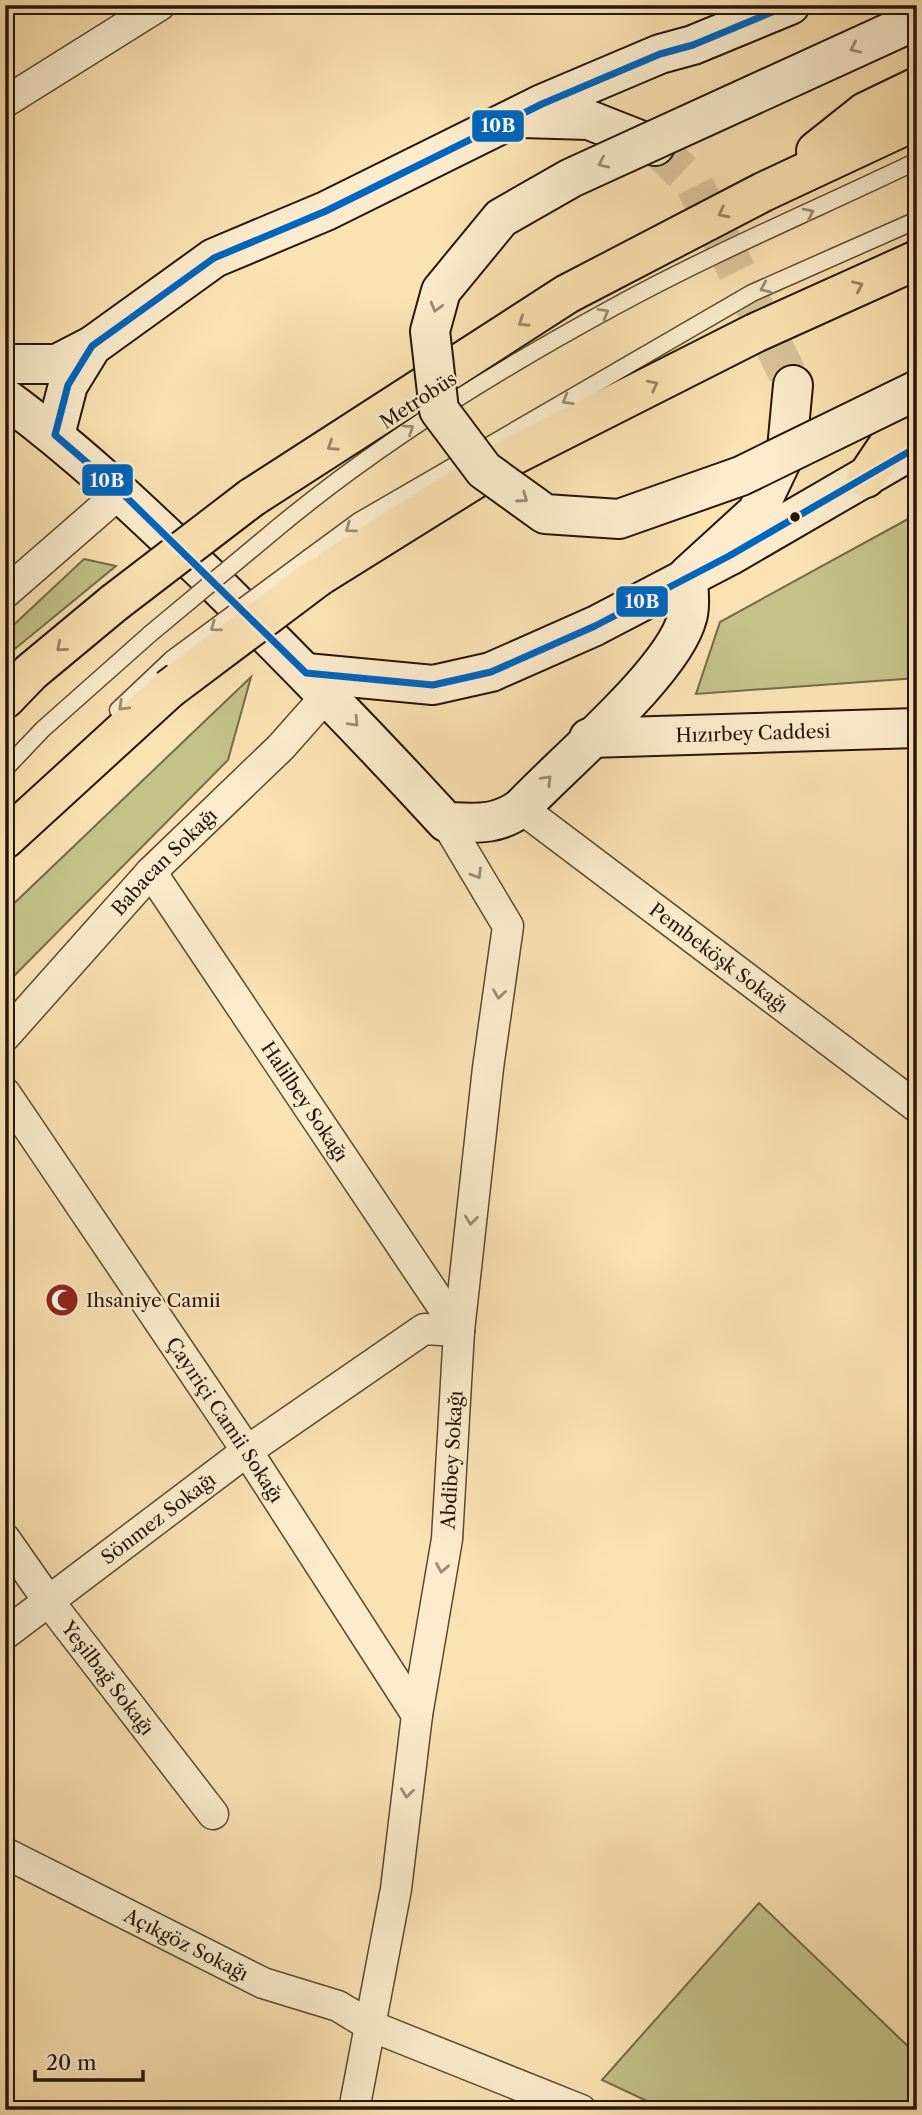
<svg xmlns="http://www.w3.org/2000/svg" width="922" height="2115" viewBox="0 0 922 2115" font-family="'Libre Caslon Text',serif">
<rect width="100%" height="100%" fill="#fbe2b2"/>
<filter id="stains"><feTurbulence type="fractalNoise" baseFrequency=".00286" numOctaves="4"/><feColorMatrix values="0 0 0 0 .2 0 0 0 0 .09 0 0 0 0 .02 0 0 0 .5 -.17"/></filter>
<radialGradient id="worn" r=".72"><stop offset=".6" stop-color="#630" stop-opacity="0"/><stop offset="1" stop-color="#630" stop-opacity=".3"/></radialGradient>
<g fill="#c3c289" stroke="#746b49" stroke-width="2">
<polygon points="917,514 917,678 696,694 720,622"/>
<polygon points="84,559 116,566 5,657 5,633"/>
<polygon points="251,677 228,760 5,985 5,912"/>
<polygon points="759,1903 917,2055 917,2110 666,2110 602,2080"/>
</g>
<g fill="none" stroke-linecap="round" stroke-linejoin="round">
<polyline stroke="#dbc399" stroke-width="38" stroke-dasharray="38 19" stroke-linecap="butt" points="655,146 693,182 793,385"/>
<defs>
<g id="lane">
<path d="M276 529C379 443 494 372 612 308 710 254 815 210 917 161"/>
<polyline points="310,557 359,521 752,293 917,220"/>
<polyline points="118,710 172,659"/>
<polyline points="5,769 43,729 150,634"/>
</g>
<g id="street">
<polyline points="5,102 160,5"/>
<polyline points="5,593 121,492"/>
<path id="s1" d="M521 808 917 1107"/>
<path id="s2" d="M151 872 459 1331"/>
<path id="s3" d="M5 1036 151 872 281 747 328 694"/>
<path id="s4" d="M5 1093 247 1451 417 1715"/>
<path id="s5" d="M5 1539 47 1599 213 1814"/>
<path id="s6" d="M5 1634 247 1451 424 1329 459 1331"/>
<path id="s7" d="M5 1853 263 1983 338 2006 371 2026 581 2110"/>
<path id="s8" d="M354 2110 396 1889 417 1715 447 1539 459 1331 488 1068 508 926 446 822"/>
</g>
<g id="secondary">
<polyline points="522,118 589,120 655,146"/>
<polyline points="5,364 57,364 92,346"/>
<path d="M5 398C79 452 143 514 209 577 290 657 369 738 446 822 476 823 496 826 521 808 563 763 673 672 687 618 691 606 688 588 688 575L757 512 787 449 793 385"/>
<polyline points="55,435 68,385 92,346 214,258 326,211 542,104 660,54 693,45 790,5"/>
<polyline points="306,673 433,685 491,672 595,626 729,556 917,447"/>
<path id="s9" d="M589 738 917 728"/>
</g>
<g id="highway">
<polyline points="816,151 865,112 917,87"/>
<polyline points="866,478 917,402"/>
<polyline points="251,498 567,294 763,192 917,120"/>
<polyline points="318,577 510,457 755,333 917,260"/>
<polyline points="5,699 31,672 114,603"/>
<polyline points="5,839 169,689"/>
</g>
</defs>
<use href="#lane" stroke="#5b4833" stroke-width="19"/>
<use href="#street" stroke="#5b4833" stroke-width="33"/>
<use href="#secondary" stroke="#261409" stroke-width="42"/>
<use href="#highway" stroke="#261409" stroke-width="42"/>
<use href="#lane" stroke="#fceccd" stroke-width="16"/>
<use href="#street" stroke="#fceccd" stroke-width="30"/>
<use href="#secondary" stroke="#fceccd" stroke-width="38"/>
<use href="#highway" stroke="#fbe2b2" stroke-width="38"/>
<defs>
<g id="lane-bridge">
<polyline points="150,634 276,529"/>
<polyline points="172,659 310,557"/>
</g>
<polyline id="secondary-bridge" points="917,20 571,178 501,218 441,291 430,331 439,410 484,470 545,514 619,519 741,476 917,390"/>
<g id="highway-bridge">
<polyline points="114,603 251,498"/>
<polyline points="169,689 318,577"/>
</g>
</defs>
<use href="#lane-bridge" stroke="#5b4833" stroke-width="19" stroke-linecap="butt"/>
<use href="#secondary-bridge" stroke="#261409" stroke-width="42" stroke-linecap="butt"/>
<use href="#highway-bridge" stroke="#261409" stroke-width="42" stroke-linecap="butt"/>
<use href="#lane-bridge" stroke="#fceccd" stroke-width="16"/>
<use href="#secondary-bridge" stroke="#fceccd" stroke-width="38"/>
<use href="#highway-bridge" stroke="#fbe2b2" stroke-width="38"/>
<defs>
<polyline id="bus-1" points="789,5 693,45 660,54 542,104 326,211 214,258 92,346 68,385 55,435 121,492 306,673 433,685 491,672 595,626 729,556 917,447"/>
</defs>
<use href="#bus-1" stroke="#fceccd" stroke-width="12"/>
<use href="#bus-1" stroke="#0065bd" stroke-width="7"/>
</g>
<defs><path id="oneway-chevron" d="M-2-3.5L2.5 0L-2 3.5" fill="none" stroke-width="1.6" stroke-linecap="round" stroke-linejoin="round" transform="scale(1.75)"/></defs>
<g stroke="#9c8b75">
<use href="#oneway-chevron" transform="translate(855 48) rotate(155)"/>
<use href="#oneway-chevron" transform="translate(603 163) rotate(155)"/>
<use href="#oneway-chevron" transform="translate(809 213) rotate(-26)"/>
<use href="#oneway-chevron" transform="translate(765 288) rotate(156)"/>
<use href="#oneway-chevron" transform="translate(436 307) rotate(106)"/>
<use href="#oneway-chevron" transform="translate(604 313) rotate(-30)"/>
<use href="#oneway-chevron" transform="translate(567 400) rotate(150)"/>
<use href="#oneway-chevron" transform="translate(409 429) rotate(-34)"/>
<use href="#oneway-chevron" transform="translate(523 498) rotate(35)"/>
<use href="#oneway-chevron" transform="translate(350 528) rotate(144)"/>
<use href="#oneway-chevron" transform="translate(215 627) rotate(144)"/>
<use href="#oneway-chevron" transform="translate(123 706) rotate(136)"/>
<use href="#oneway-chevron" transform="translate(354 722) rotate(47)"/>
<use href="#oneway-chevron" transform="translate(547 780) rotate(-46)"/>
<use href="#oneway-chevron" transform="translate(477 874) rotate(59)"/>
<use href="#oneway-chevron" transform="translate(499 994) rotate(98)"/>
<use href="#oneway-chevron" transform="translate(471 1220) rotate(96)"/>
<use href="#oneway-chevron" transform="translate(442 1568) rotate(100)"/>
<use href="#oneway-chevron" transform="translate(407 1793) rotate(97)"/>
</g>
<g stroke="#9b8566">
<use href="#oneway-chevron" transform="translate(723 213) rotate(153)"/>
<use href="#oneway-chevron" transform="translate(858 286) rotate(-24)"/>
<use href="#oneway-chevron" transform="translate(523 322) rotate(147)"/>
<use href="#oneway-chevron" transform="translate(653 385) rotate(-27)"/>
<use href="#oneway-chevron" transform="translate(332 446) rotate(147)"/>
<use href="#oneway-chevron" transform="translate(61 647) rotate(140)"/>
</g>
<defs>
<symbol id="mosque-disc" viewBox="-11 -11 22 22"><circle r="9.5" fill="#8f2418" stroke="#fceccd"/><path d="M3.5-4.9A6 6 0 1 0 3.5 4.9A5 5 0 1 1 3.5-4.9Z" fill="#fff"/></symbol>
</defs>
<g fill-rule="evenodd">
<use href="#mosque-disc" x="43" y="1281" width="38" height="38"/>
</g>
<circle fill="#261409" stroke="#fceccd" stroke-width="2.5" cx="795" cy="517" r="6"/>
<g text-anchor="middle" stroke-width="5" stroke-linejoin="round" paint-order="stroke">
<g font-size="19" fill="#261409" stroke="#fceccd">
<text transform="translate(418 400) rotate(-33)" y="7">Metrobüs</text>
<text dy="7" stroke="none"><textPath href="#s9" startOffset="164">Hızırbey Caddesi</textPath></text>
<text dy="7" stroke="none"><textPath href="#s3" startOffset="236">Babacan Sokağı</textPath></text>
<text dy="7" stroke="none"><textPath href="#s1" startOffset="248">Pembeköşk Sokağı</textPath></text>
<text dy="7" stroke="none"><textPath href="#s2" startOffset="276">Halilbey Sokağı</textPath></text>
<text dy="7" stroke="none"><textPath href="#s4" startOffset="394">Çayıriçi Camii Sokağı</textPath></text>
<text dy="7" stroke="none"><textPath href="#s8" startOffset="658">Abdibey Sokağı</textPath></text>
<text dy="7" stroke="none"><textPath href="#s6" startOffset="192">Sönmez Sokağı</textPath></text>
<text dy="7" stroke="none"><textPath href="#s5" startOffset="173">Yeşilbağ Sokağı</textPath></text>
<text dy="7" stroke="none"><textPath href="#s7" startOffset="203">Açıkgöz Sokağı</textPath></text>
</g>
<g font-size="19" fill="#261409" stroke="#fceccd" text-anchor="start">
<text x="86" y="1307">Ihsaniye Camii</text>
</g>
</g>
<g stroke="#fceccd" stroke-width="2.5">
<rect x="471" y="109" width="54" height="34" rx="7" fill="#0065bd"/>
<rect x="81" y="463" width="53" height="34" rx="7" fill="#0065bd"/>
<rect x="615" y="585" width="54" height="33" rx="7" fill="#0065bd"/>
</g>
<g font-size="19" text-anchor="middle" font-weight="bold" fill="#fff">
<text x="498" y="132">10B</text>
<text x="107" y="487">10B</text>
<text x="642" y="608">10B</text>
</g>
<rect width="922" height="2115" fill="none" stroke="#fbe2b2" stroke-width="28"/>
<rect x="7" y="7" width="908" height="2101" fill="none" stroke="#261409" stroke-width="3.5"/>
<rect x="14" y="14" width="894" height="2087" fill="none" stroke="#261409" stroke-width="2"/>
<path d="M35 2070v10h108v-10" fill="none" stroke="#261409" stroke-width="3.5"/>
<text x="46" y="2070" font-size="21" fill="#261409" stroke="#fceccd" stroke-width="5" paint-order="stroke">20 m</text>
<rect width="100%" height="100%" filter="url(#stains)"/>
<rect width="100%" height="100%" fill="url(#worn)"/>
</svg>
